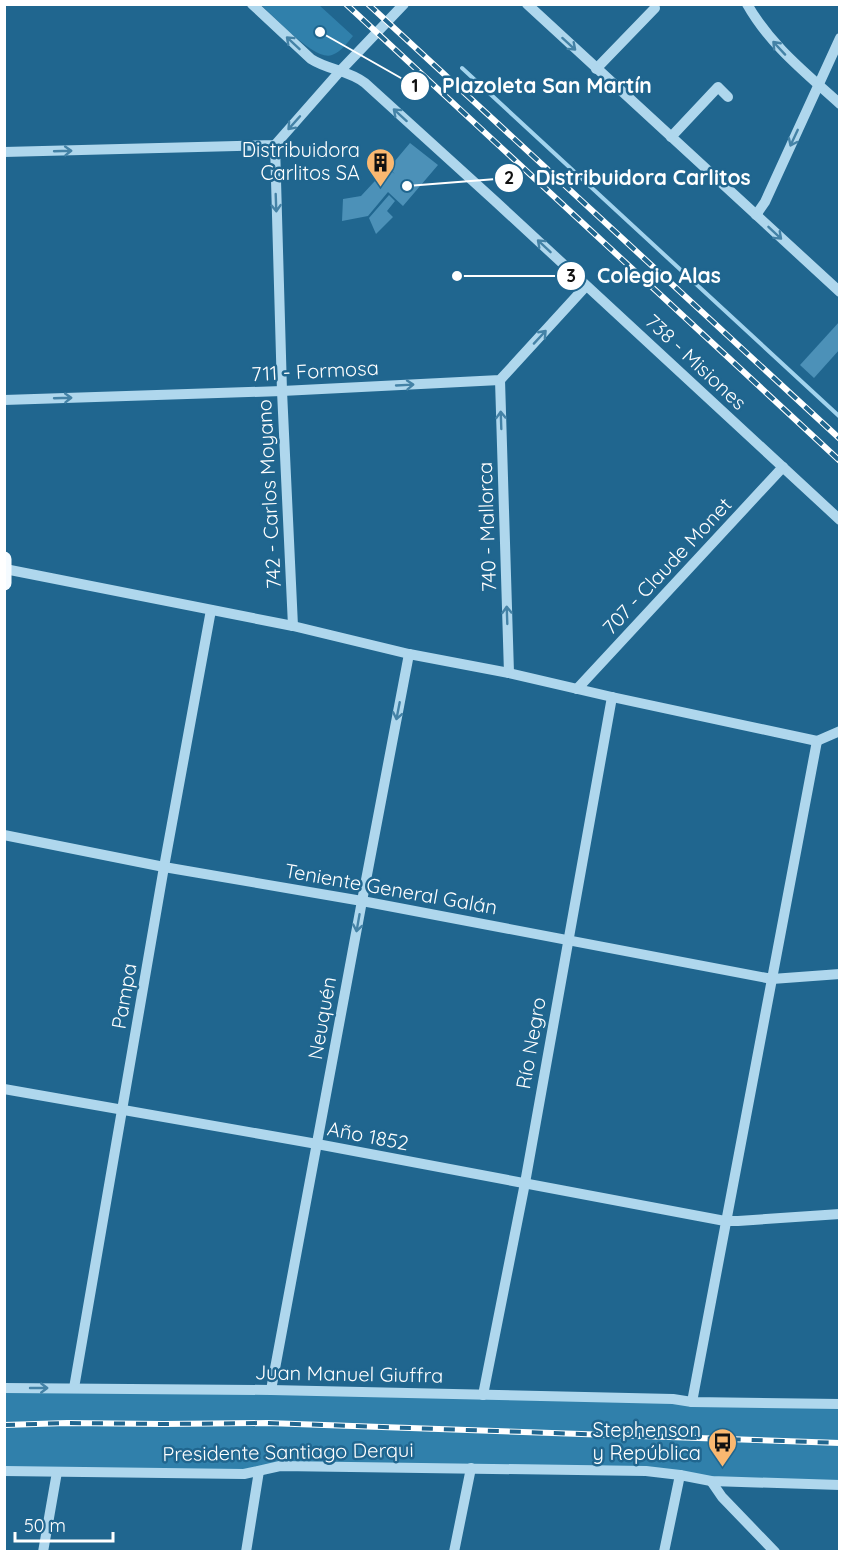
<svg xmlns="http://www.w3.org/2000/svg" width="844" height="1556" viewBox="0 0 844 1556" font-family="Quicksand,sans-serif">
<rect width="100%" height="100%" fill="#20668f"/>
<g fill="#3080ab">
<path d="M261 5H319L353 36C347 43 341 52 332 55 315 62 274 16 261 5Z"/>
<polygon points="5,1388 839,1404 839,1485 711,1481 646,1471 5,1471"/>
</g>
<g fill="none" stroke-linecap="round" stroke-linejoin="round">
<polyline stroke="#a3d4ee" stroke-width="4" points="462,68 840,417"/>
</g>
<g fill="#4c91b8">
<polygon points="410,143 438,165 403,206 388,192 368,216 342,221 343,199 361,196 387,168 395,174 389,168"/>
<polygon points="389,195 395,201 387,211 393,217 376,234 369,218"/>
<polygon points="840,321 840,349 814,378 800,365"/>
</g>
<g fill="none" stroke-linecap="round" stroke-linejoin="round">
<g stroke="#afd7ed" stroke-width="10">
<path d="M252 4 311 59C328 70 348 70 365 83L495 201 840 520"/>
<polyline points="527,4 840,292"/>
<path d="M747 4C770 45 806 73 840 104"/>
<polyline points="596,69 655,8"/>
<polyline points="671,137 718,87 728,97"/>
<polyline points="275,145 282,391 293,626"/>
<polyline points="4,152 275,145 341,70 404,4"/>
<polyline points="756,215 765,202 840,38"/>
<polyline points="500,380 509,673"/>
<polyline points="4,400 282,391 500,380 586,286"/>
<polyline points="5,569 293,626 409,654 509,673 612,697 817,741"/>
<polyline points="577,689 783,467"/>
<polyline points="817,741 840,731"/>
<polyline points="4,835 164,867 362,901 772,979 840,974"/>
<polyline points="4,1089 317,1144 725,1221 738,1221 840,1214"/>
<polyline points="4,1388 271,1390 673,1399 692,1402 840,1404"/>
<polyline points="74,1388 164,867 211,610"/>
<polyline points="271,1390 362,901 409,654"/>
<polyline points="483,1395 525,1183 612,697"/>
<polyline points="692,1402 817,741"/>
<polyline points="4,1471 244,1474 280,1466 646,1471 680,1475 711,1481 840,1485"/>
<polyline points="711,1481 722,1497 775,1552"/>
<polyline points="43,1552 57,1472"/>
<polyline points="246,1552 259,1471"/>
<polyline points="454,1552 471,1468"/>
<polyline points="664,1552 680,1475"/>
</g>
<polyline stroke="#f5fbff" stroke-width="15" points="4,559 4,583"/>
<defs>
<g id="rail">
<polyline points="346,4 840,461"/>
<polyline points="368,4 840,439"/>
<polyline points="4,1425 67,1423 164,1424 267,1423 840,1443"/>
</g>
</defs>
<use href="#rail" stroke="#fff" stroke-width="6"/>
<use href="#rail" stroke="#20668f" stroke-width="4" stroke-dasharray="11" stroke-linecap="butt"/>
</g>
<defs><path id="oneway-shaft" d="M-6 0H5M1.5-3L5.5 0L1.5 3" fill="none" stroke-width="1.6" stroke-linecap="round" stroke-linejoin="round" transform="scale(1.5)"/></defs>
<g stroke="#4482a6">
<use href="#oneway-shaft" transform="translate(293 43) rotate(-137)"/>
<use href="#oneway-shaft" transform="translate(569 44) rotate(42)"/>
<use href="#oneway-shaft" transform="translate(779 48) rotate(-133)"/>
<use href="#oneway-shaft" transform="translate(400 115) rotate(-138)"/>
<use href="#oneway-shaft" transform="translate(294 123) rotate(132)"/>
<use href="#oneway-shaft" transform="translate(794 138) rotate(115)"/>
<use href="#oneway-shaft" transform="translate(63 151) rotate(-2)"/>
<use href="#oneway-shaft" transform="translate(276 203) rotate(88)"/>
<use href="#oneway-shaft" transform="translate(775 233) rotate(43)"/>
<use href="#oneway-shaft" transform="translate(544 246) rotate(-137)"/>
<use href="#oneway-shaft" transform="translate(540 337) rotate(-47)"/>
<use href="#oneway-shaft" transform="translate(405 385) rotate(-3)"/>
<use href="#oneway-shaft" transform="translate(63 398) rotate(-2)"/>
<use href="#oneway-shaft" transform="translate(501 420) rotate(-92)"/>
<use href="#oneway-shaft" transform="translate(507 615) rotate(-92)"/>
<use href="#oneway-shaft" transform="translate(398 711) rotate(101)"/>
<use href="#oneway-shaft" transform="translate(358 923) rotate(100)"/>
<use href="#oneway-shaft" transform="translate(39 1388)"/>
</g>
<defs>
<symbol id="building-pin" viewBox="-11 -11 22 30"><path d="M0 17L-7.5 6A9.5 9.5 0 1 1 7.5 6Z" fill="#fab870" stroke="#20668f"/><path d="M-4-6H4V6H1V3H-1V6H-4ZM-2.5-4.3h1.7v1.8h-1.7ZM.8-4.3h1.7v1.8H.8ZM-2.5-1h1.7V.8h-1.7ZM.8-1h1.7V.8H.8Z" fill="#111"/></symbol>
<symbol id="bus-pin" viewBox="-11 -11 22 30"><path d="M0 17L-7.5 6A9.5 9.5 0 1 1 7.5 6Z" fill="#fab870" stroke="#20668f"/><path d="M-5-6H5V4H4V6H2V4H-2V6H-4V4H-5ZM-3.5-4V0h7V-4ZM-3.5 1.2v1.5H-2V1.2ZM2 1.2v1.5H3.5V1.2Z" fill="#111"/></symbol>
</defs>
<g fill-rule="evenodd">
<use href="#building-pin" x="364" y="146" width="33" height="45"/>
<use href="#bus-pin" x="706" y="1426" width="33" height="45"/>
</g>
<g text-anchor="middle" stroke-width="5" stroke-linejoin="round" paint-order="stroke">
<g font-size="20" fill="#fff" stroke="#20668f" text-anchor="end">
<text x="360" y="157">Distribuidora<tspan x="360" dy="23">Carlitos SA</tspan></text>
<text x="701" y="1437">Stephenson<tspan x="701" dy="23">y República</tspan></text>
</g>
<g font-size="20" fill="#fff" stroke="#20668f">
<text transform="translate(696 362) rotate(43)" y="7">738 - Misiones</text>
<text transform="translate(315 371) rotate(-3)" y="7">711 - Formosa</text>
<text transform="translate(269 494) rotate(-93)" y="7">742 - Carlos Moyano</text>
<text transform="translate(487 527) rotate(-92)" y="7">740 - Mallorca</text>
<text transform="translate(667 566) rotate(-47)" y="7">707 - Claude Monet</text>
<text transform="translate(391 889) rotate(10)" y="7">Teniente General Galán</text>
<text transform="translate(124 996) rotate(-80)" y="7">Pampa</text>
<text transform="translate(322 1018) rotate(-80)" y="7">Neuquén</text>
<text transform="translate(531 1043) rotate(-80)" y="7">Río Negro</text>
<text transform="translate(368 1136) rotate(11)" y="7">Año 1852</text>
<text transform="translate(349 1374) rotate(1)" y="7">Juan Manuel Giuffra</text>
<text transform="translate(288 1452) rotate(-1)" y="7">Presidente Santiago Derqui</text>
</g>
</g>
<path fill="none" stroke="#fff" stroke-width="2" d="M320 32L415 86M407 186L509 178M457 276L571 276"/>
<g fill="#fff" stroke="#20668f" stroke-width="2">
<circle cx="320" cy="32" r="6"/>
<circle cx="407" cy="186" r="6"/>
<circle cx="457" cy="276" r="6"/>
<circle cx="415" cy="86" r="15"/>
<circle cx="509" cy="178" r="15"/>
<circle cx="571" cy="276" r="15"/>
</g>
<g font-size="18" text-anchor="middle" font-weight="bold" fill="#111">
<text x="415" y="92">1</text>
<text x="509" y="184">2</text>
<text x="571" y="282">3</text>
</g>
<g font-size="21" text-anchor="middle" font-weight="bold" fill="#fff" stroke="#20668f" stroke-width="5" stroke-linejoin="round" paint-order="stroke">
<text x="547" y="93">Plazoleta San Martín</text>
<text x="643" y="185">Distribuidora Carlitos</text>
<text x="659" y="283">Colegio Alas</text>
</g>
<rect width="844" height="1556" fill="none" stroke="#ffffff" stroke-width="12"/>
<path d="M15 1532v9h98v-9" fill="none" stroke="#ffffff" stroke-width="3"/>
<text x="24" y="1532" font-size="18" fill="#ffffff" stroke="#20668f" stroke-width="4.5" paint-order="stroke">50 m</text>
</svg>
